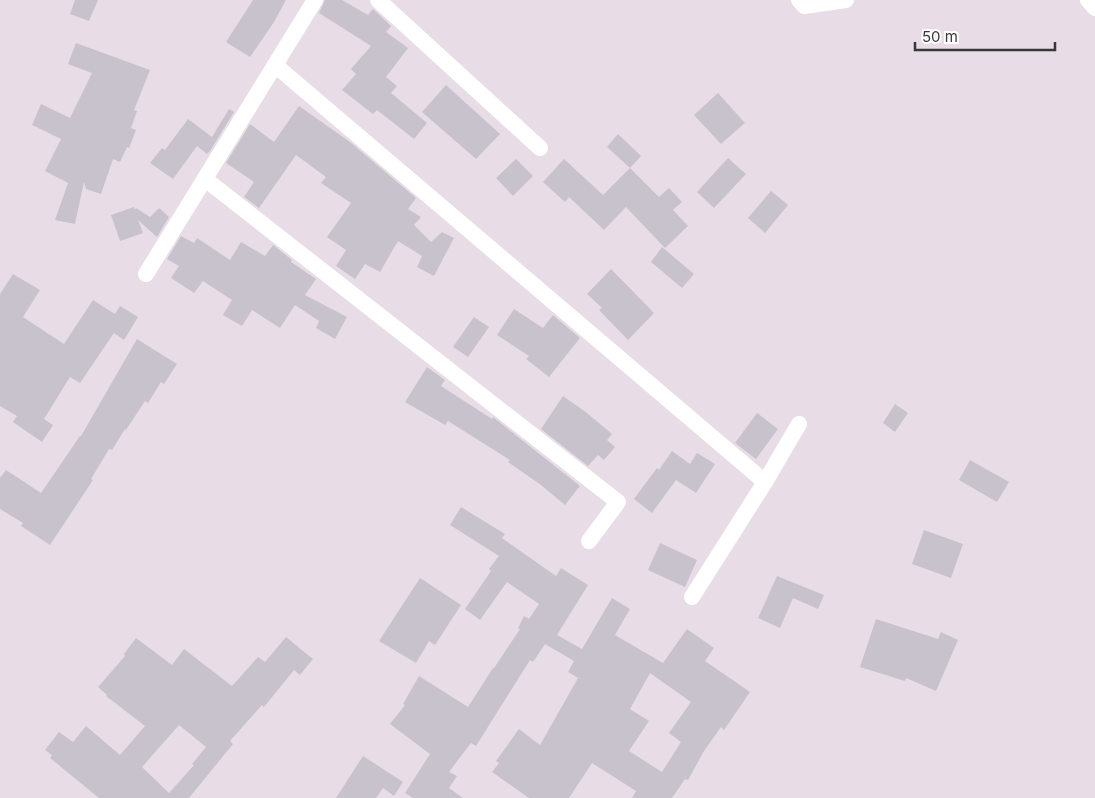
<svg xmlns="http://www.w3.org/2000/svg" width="1095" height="798" viewBox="0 0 1095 798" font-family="Inter,sans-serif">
<rect width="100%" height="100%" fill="#e8dde6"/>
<g fill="#c8c2cd" fill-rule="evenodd">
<polygon points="75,0 98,0 89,21 70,14"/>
<polygon points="253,0 286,0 274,22 250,57 226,42"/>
<polygon points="325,0 342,0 368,15 373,9 391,26 386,32 408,48 386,77 397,86 391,93 427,123 414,139 377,110 373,114 342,90 356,74 351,69 371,46 319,13"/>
<polygon points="76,43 150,70 134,110 137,111 131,128 136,130 129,148 127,147 120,162 113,159 101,194 86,189 84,182 75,224 55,220 68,183 45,171 61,139 32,125 41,104 70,118 92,73 68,64"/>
<polygon points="446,85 500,134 476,159 422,112"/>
<polygon points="718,93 745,123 721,144 694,115"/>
<polygon points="299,106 350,142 416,198 408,209 421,217 414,225 431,242 442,232 454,238 434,276 417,267 422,256 398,241 380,272 365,264 355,279 336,266 346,250 327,237 351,203 321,183 326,177 296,155 259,208 244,197 254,182 226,163 250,124 274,142"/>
<polygon points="229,109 234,112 210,151 207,154 197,146 173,179 150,163 162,148 165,150 188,119 212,137"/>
<polygon points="618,134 641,156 630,168 607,147"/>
<polygon points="728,158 746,174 714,208 697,192"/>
<polygon points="516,159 533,176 513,196 496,178"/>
<polygon points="564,159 603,195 630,168 659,197 669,188 682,202 673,210 688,226 665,248 626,207 604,230 569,197 565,202 543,182"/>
<polygon points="771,191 788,205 765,233 748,218"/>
<polygon points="134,207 134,210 136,208 150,217 159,208 169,217 157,237 138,220 143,233 120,241 111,215"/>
<polygon points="181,236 194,243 197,238 230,260 241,242 265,256 273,245 292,260 291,262 316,279 305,295 347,317 335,339 316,328 319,321 295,305 280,328 252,310 242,326 223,315 232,300 203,281 194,293 171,278 179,266 167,259"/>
<polygon points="662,247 694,274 682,288 651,262"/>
<polygon points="611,269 654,313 628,340 599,310 602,308 587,294"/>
<polygon points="13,274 40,290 23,317 64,344 93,300 115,314 120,306 138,317 124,340 114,333 80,383 70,377 44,419 53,425 42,442 13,422 17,416 0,406 0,294"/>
<polygon points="514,309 543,328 553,315 580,338 549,377 526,359 529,356 497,335"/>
<polygon points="474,317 489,327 468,357 453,347"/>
<polygon points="137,339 177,364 164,384 161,382 148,403 145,401 126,430 125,429 112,450 109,449 91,479 93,480 50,545 21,526 23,523 0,509 0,478 6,470 41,493 80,436 81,436"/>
<polygon points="427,367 445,380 441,386 492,419 493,417 580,486 565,505 541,485 508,462 510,460 448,421 445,425 405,402"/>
<polygon points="563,396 587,413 612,434 607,440 615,447 604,460 598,455 588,466 541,429"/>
<polygon points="895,404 908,413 895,432 883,423"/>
<polygon points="757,413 778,429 756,459 735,443"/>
<polygon points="672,451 690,464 697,453 715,464 696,493 676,480 652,513 634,499 657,468 659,470"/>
<polygon points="970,460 1009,482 997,502 959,480"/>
<path d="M461 507 505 534 502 538 556 576 561 568 588 585 557 635 582 649 612 598 630 609 615 635 663 663 687 629 714 648 705 661 750 692 724 730 721 727 704 751 688 780 685 779 672 798H632L636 791 592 763 569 798H529L492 772 499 763 496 761 519 729 540 745 578 678 568 672 574 661 545 644 533 662 530 660 476 746 471 743 449 772 457 776 449 788 463 798H413L405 793 430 754 390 724 405 705 403 704 419 676 468 707 493 668H494L520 629 518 628 524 616 529 619 539 604 507 582 480 620 465 609 491 571 489 569 499 556 450 525ZM650 673 691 702 669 733 681 742 662 772 629 751 649 721 630 709Z"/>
<polygon points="924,530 963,544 951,578 912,564"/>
<polygon points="660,543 697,560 685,587 648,570"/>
<polygon points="777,576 824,595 818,609 793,598 780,628 758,618"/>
<polygon points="420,578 461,605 435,645 429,641 416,663 379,641"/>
<polygon points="876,619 938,639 941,632 958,640 936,691 906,678 905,681 860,667"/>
<path d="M286 637 313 659 300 675 294 670 264 707 262 705 230 741 233 744 189 798H99L50 758 52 755 45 750 59 732 73 742 86 726 120 755 145 726 106 696 107 695 98 687 125 656 124 654 136 638 172 665 184 649 232 686 258 657 265 662ZM179 725 206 747 192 764 194 765 169 793 142 767Z"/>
<polygon points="363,756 403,782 394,796 383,788 376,798 336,798"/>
</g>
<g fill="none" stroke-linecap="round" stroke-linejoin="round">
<g stroke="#fff" stroke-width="16">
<polyline points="378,0 540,148"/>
<polyline points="799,0 804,6 846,0"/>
<polyline points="1088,0 1095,8"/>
<polyline points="275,65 765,482"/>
<polyline points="205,179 618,502 589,541"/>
<polyline points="146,274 315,0"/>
<polyline points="692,597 765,482 799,424"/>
</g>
</g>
<path d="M915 42v8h140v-8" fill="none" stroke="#3a3639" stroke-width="2.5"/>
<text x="922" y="42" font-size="15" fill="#3a3639" stroke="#ffffff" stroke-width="4" paint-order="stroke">50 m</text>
</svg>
